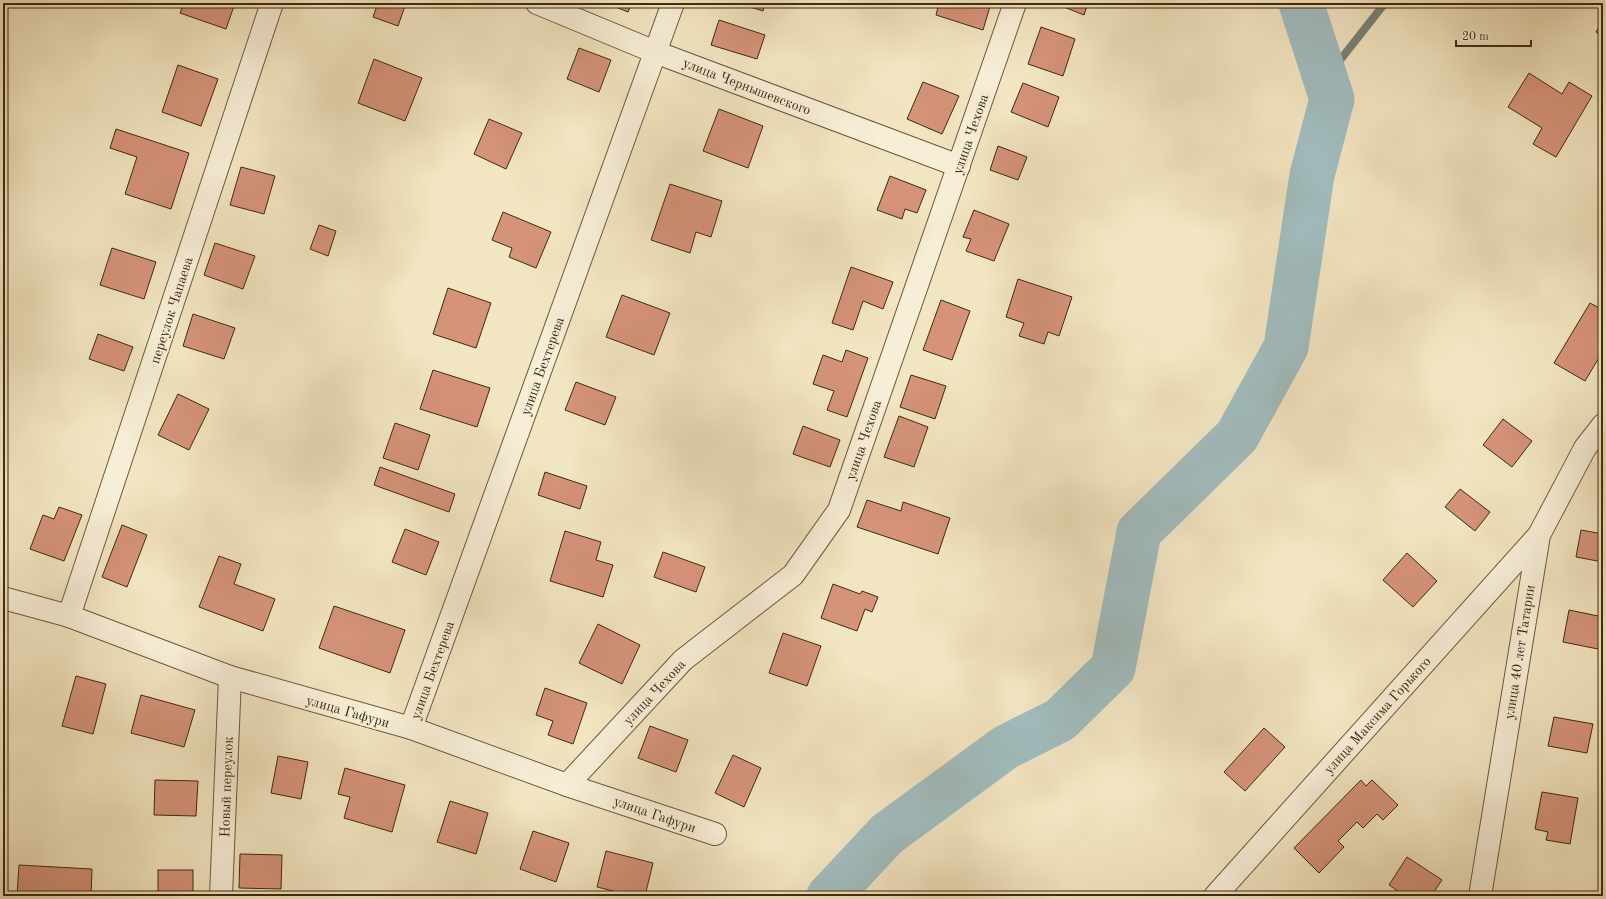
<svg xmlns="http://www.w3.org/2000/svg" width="1606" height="899" viewBox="0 0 1606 899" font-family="'Old Standard TT',serif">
<rect width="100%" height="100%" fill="#f2e5c1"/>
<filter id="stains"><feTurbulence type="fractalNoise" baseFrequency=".005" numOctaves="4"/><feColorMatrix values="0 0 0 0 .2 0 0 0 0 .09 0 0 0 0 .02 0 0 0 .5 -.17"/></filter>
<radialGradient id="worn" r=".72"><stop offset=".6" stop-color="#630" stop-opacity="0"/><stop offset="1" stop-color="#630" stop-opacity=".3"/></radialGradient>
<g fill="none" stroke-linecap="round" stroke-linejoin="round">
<polyline stroke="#7a8278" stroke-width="8" points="1326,78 1385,3"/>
<polyline stroke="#a1bcbe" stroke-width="45" points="829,896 887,834 1006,747 1060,720 1113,668 1139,532 1237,436 1286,347 1312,175 1332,99 1301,3"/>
</g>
<g fill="#d5937a" stroke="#3f2a0e">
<polygon points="51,3 64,3 62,8"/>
<polygon points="184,3 235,3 226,29 180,13"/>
<polygon points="378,3 406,3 398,26 373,17"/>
<polygon points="606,3 632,3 628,12"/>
<polygon points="738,3 765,3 763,11"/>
<polygon points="939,3 991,3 983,30 936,15"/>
<polygon points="1054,3 1088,3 1084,15"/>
<polygon points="719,20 765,35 757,59 711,45"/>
<polygon points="1603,20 1603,36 1596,32"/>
<polygon points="1041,27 1075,39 1063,76 1028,64"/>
<polygon points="579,48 611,60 599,92 567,79"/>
<polygon points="374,59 422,78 405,121 358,103"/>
<polygon points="178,65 218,79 201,126 162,112"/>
<polygon points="1529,73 1562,94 1569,82 1592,96 1556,157 1533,144 1542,128 1508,107"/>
<polygon points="923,82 959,96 942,134 907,119"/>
<polygon points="1023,83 1059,97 1048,127 1011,112"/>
<polygon points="719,109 763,126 748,168 703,151"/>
<polygon points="489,119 522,133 506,169 474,154"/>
<polygon points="116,129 189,153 171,209 125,194 137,157 110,148"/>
<polygon points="998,146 1027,157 1018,180 990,170"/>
<polygon points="241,167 275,176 264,214 230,205"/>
<polygon points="890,176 926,190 917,213 905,209 902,219 877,210"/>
<polygon points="670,184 722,201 711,237 696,232 690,253 651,240"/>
<polygon points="974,210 1009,224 994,261 966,251 971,239 963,237"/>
<polygon points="503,212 551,232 536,268 509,257 512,248 492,240"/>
<polygon points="319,225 336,231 328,256 310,249"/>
<polygon points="215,243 255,256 243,289 204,275"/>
<polygon points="112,248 156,262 144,299 100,285"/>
<polygon points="851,267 893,282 883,309 863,301 853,330 832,323"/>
<polygon points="1018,279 1072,297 1059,336 1048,332 1044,344 1019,336 1024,323 1006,317"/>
<polygon points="448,288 491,303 476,348 433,334"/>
<polygon points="622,295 670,313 654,355 606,337"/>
<polygon points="941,300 970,311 952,360 923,350"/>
<polygon points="1590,303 1603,310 1603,351 1585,381 1554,363"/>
<polygon points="193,314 235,328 224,359 183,346"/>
<polygon points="98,334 133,347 124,371 89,359"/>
<polygon points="846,350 868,358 847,417 827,410 834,391 813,384 823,355 842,362"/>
<polygon points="433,370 490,388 477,427 420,409"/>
<polygon points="911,375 946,386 935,419 900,407"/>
<polygon points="576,382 616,397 605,425 565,410"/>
<polygon points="178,394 209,409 189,450 158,435"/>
<polygon points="899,416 928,427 914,467 884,457"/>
<polygon points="1503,419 1532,441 1512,467 1483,445"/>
<polygon points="395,423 430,435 418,470 383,458"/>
<polygon points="803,426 840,440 830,467 793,454"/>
<polygon points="380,467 455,494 449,512 374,485"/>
<polygon points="545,472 587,486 580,509 538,495"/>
<polygon points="1460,489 1490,512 1475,531 1445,507"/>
<polygon points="867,500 901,511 903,502 950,518 938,554 857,527"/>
<polygon points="59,507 82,515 64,561 30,549 43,515 54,519"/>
<polygon points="122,525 147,535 127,587 102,577"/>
<polygon points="405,529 439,542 426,575 392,562"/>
<polygon points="1581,530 1603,534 1603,562 1576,557"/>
<polygon points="565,531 601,542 596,560 613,565 603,597 550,581"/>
<polygon points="663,552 705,567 696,592 654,577"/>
<polygon points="1407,553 1437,581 1413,607 1383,580"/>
<polygon points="219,556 241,564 234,584 275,599 263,631 199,607"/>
<polygon points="833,584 860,594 862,591 878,597 872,612 865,609 857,631 821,618"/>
<polygon points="334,606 405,630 390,673 319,648"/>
<polygon points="1569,610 1603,617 1603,650 1563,642"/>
<polygon points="598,624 640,645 622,684 579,663"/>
<polygon points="783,633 821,646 807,686 769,673"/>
<polygon points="76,676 106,684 93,734 62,726"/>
<polygon points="545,688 587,703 573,744 548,735 553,721 536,715"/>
<polygon points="141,695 195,710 184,747 131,733"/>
<polygon points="1554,717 1593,724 1587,753 1548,746"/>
<polygon points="650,726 688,740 676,772 638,758"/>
<polygon points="1264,728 1285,747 1245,791 1224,772"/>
<polygon points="733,755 761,768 744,807 715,793"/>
<polygon points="278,756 308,762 301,799 271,793"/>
<polygon points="345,768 405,785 392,832 344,818 350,797 338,794"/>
<polygon points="155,780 198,781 196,816 154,815"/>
<polygon points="1361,780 1366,786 1372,780 1398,805 1383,820 1377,814 1363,828 1357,822 1338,841 1344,847 1319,873 1294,848"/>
<polygon points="1542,792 1578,798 1570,844 1546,840 1548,832 1535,829"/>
<polygon points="450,801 488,813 476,854 437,842"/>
<polygon points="533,831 569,843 556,882 520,869"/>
<polygon points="606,851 653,863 645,896 633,896 597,887"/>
<polygon points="240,854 282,855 281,889 239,888"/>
<polygon points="1407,857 1442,880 1431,896 1405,896 1389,885"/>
<polygon points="19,865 92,869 91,896 17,896"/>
<rect x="158" y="870" width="35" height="26"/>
</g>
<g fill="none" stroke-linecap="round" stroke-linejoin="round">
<defs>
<g id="minor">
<polyline points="537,3 655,52 959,166"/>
<polyline points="3,598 69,616 230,677 411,728 567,785 715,834"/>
<polyline points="69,616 272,3"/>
<polyline points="411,728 673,3"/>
<polyline points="567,785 683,660 793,575 839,510 1015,3"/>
<polyline points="221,896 230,677"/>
<polyline points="1215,896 1539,535"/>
<polyline points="1480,896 1539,535 1585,448 1603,425"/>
</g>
</defs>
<use href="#minor" stroke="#6c593b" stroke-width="24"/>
<use href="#minor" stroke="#f7eed7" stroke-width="22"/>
</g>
<g text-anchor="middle" stroke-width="4" stroke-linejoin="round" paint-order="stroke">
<g font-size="14" fill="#3f2a0e" stroke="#f7eed7">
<text transform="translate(747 86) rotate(21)" y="5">улица Чернышевского</text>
<text transform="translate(970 134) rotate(-71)" y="5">улица Чехова</text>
<text transform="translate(171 310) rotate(-72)" y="5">переулок Чапаева</text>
<text transform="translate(542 366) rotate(-70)" y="5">улица Бехтерева</text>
<text transform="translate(863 440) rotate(-71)" y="5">улица Чехова</text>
<text transform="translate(1519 652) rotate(-81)" y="5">улица 40 лет Татарии</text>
<text transform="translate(432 670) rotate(-70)" y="5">улица Бехтерева</text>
<text transform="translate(654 692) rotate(-47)" y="5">улица Чехова</text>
<text transform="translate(348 711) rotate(16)" y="5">улица Гафури</text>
<text transform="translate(1377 715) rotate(-48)" y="5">улица Максима Горького</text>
<text transform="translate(226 787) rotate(-88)" y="5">Новый переулок</text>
<text transform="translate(655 814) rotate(19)" y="5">улица Гафури</text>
</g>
</g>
<rect width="1606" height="899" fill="none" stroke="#f2e5c1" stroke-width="16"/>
<rect x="4" y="4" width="1598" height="891" fill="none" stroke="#3f2a0e" stroke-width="2"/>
<rect x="8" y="8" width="1590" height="883" fill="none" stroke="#3f2a0e"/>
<path d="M1456 40v6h75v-6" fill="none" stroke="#3f2a0e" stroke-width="2"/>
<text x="1462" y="40" font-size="12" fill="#3f2a0e" stroke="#f7eed7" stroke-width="3" paint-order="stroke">20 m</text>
<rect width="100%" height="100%" filter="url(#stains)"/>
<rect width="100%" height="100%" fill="url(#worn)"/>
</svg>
